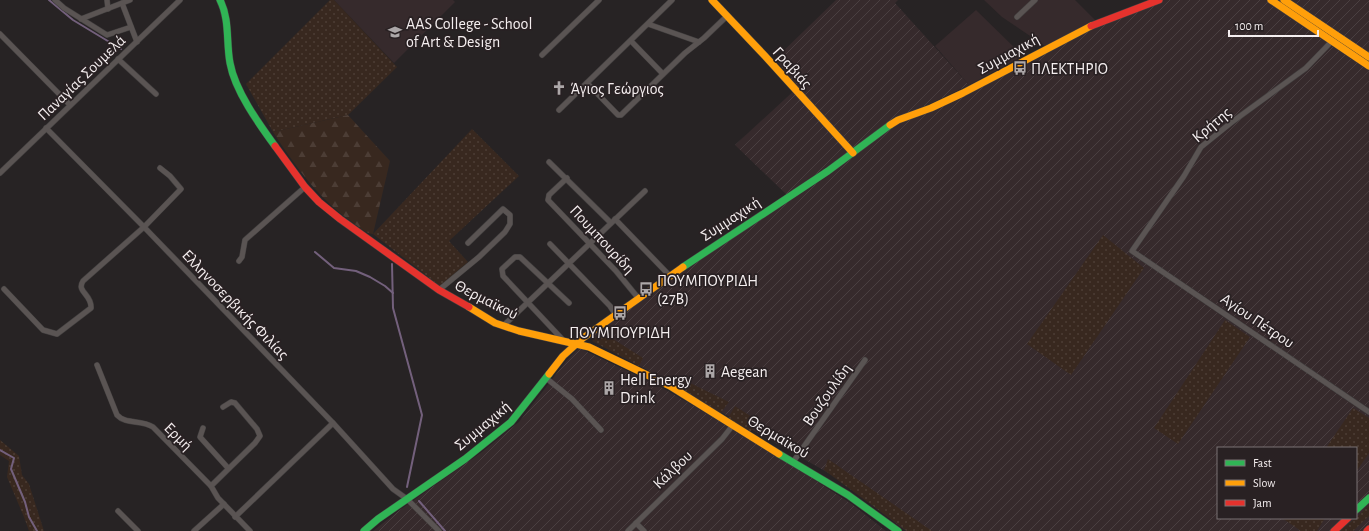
<svg xmlns="http://www.w3.org/2000/svg" width="1369" height="531" viewBox="0 0 1369 531" font-family="'Alegreya Sans',sans-serif">
<defs>
<pattern id="industrial-furrows" width="10" height="10" patternUnits="userSpaceOnUse"><rect width="10" height="10" fill="#362a2c"/><path d="M-1 1l2-2M0 10L10 0M9 11l2-2" fill="none" stroke="#4a3f41"/></pattern>
<pattern id="grass-dots" width="8" height="8" patternUnits="userSpaceOnUse"><rect width="8" height="8" fill="#38281f"/><path d="M2 2h.1M6 6h.1" fill="none" stroke="#4c3d35" stroke-width="1.8" stroke-linecap="round"/></pattern>
<pattern id="forest-firs" width="22" height="20" patternUnits="userSpaceOnUse"><rect width="22" height="20" fill="#38281f"/><path d="M5 1l3.5 6h-7zM16 11l3.5 6h-7z" fill="#4c3d35"/></pattern>
</defs>
<rect width="100%" height="100%" fill="#272324"/>
<g fill="#362a2c">
<polygon points="334,0 453,0 455,2 394,63"/>
<polygon points="984,0 1075,0 1096,21 1045,46 1002,17"/>
<polygon points="976,10 1023,56 969,85 935,46"/>
</g>
<g fill="url(#industrial-furrows)" fill-rule="evenodd">
<polygon points="836,0 898,0 895,3 969,85 932,103 895,118 787,195 735,145 798,87 775,59"/>
<path d="M1150 0H1369V531H906L839 479 589 337 713 251 831 174 897 124ZM1218 448H1356V518H1218Z"/>
<polygon points="579,348 661,387 699,409 805,474 852,504 886,531 373,531 397,512 482,452 519,422 567,360"/>
</g>
<g fill="url(#grass-dots)">
<polygon points="330,0 334,0 397,67 348,115 273,132 246,84"/>
<polygon points="472,129 519,176 449,241 468,262 440,286 373,234"/>
<polygon points="1103,235 1144,268 1071,375 1027,344"/>
<polygon points="1225,320 1250,337 1178,444 1154,428"/>
<polygon points="602,332 643,358 639,366 592,341"/>
<polygon points="684,380 729,402 720,414 678,390"/>
<polygon points="735,406 758,421 750,433 727,420"/>
<polygon points="1353,408 1369,418 1369,453 1356,472 1356,448 1326,448"/>
<polygon points="0,440 19,456 22,475 29,484 44,531 29,531 24,517 7,477 9,461 0,455"/>
<polygon points="828,459 932,531 907,531 824,470"/>
<polygon points="1369,505 1369,516 1353,531 1340,531 1356,518"/>
<polygon points="1282,518 1325,518 1317,531 1301,531"/>
</g>
<path fill="url(#forest-firs)" d="M348 115 390 161 373 234C365 233 359 227 352 222 317 197 296 167 273 132Z"/>
<g fill="none" stroke-linecap="round" stroke-linejoin="round">
<g stroke="#73607c" stroke-width="2">
<polyline points="49,0 73,20 121,49"/>
<polyline points="315,252 334,268 356,271 370,277 385,286 393,293"/>
<polyline points="392,264 393,308 422,415 407,487"/>
<polyline points="0,450 14,458 11,469 25,502 29,517 37,531"/>
<polyline points="419,501 445,531"/>
</g>
<defs>
<g id="street">
<polyline points="55,0 64,8 107,35 131,27"/>
<polyline points="107,0 108,9"/>
<polyline points="122,3 137,42"/>
<polyline points="1017,17 1035,0"/>
<polyline points="81,19 130,0"/>
<polyline points="648,24 699,42"/>
<polyline points="0,34 70,105"/>
<polyline points="631,41 663,74"/>
<polyline points="1332,41 1306,68 1232,122 1201,147 1184,176 1132,251 1369,412"/>
<polyline points="542,55 599,0"/>
<polyline points="118,59 156,94"/>
<polyline points="587,83 618,115 621,115 685,53 704,38 727,16"/>
<polyline points="559,110 672,0"/>
<polyline points="46,128 144,227 333,423 393,489 407,499 439,531"/>
<polyline points="549,162 611,223"/>
<polyline points="0,173 180,0"/>
<polyline points="567,178 549,195 548,200 616,271 639,299"/>
<polyline points="615,219 670,276"/>
<polyline points="550,244 610,306 616,315"/>
<polyline points="239,261 242,257 245,240 305,187"/>
<path d="M4 289 43 330 57 334 91 308C92 294 76 292 83 281L144 227 181 189 170 176 160 168"/>
<polyline points="439,290 479,257 505,232 510,224 510,215 503,209 468,243"/>
<polyline points="503,326 645,191"/>
<polyline points="563,340 503,276 502,269 515,257 520,257 569,303"/>
<path d="M97 365 117 415C126 425 141 419 153 427L211 486 218 498 250 531"/>
<polyline points="546,378 572,399 601,430"/>
<polyline points="203,428 200,437 228,468"/>
<polyline points="793,462 865,360"/>
<polyline points="211,486 255,443 260,436 257,429 235,403 231,402 223,407"/>
<polyline points="118,511 138,531"/>
<polyline points="235,517 333,423"/>
<polyline points="636,523 644,531"/>
<polyline points="194,531 224,504"/>
<polyline points="628,531 722,439 733,425"/>
</g>
<g id="fast">
<path d="M220 0C230 20 226 42 230 63 235 91 259 124 275 146"/>
<polyline points="683,267 828,171 890,125"/>
<polyline points="779,454 848,495 898,531"/>
<polyline points="1356,510 1369,498"/>
<polyline points="364,531 378,519 465,459 511,422 549,374"/>
</g>
<g id="slow">
<polyline points="712,0 765,56 853,153"/>
<polyline points="1271,0 1369,66"/>
<polyline points="1284,0 1369,57"/>
<polyline points="890,125 898,120 931,108 963,93 1091,26"/>
<polyline points="469,307 495,323 519,331 589,347 670,386 779,454"/>
<polyline points="549,374 563,356 583,338 683,267"/>
</g>
<g id="jam">
<polyline points="1091,26 1159,0"/>
<polyline points="275,146 305,187 319,202 340,219 439,290 469,307"/>
<polyline points="1334,531 1348,518"/>
<polyline points="1367,531 1369,529"/>
</g>
</defs>
<use href="#street" stroke="#434040" stroke-width="6"/>
<use href="#fast" stroke="#434040" stroke-width="8"/>
<use href="#slow" stroke="#434040" stroke-width="8"/>
<use href="#jam" stroke="#434040" stroke-width="8"/>
<use href="#street" stroke="#5a5453" stroke-width="5"/>
<use href="#fast" stroke="#30b455" stroke-width="7"/>
<use href="#slow" stroke="#ff9f0a" stroke-width="7"/>
<use href="#jam" stroke="#e5322d" stroke-width="7"/>
</g>
<defs>
<symbol id="university-bare" viewBox="-9 -9 18 18"><path d="M0-5L7-2L0 1L-7-2ZM-4 1L0 2.5L4 1V4Q0 6-4 4Z" fill="#aca7a8" stroke="#292123" stroke-width="2.5" paint-order="stroke"/></symbol>
<symbol id="bus-bare" viewBox="-9 -9 18 18"><path d="M-5-6H5V4H4V6H2V4H-2V6H-4V4H-5ZM-3.5-4V0h7V-4ZM-3.5 1.2v1.5H-2V1.2ZM2 1.2v1.5H3.5V1.2Z" fill="#aca7a8" stroke="#292123" stroke-width="2.5" paint-order="stroke"/></symbol>
<symbol id="church-bare" viewBox="-9 -9 18 18"><path d="M-1.2-6h2.4v3.5h3.3v2.4h-3.3V6h-2.4V-.1h-3.3v-2.4h3.3Z" fill="#aca7a8" stroke="#292123" stroke-width="2.5" paint-order="stroke"/></symbol>
<symbol id="building-bare" viewBox="-9 -9 18 18"><path d="M-4-6H4V6H1V3H-1V6H-4ZM-2.5-4.3h1.7v1.8h-1.7ZM.8-4.3h1.7v1.8H.8ZM-2.5-1h1.7V.8h-1.7ZM.8-1h1.7V.8H.8Z" fill="#aca7a8" stroke="#292123" stroke-width="2.5" paint-order="stroke"/></symbol>
</defs>
<g fill-rule="evenodd">
<use href="#university-bare" x="385" y="22" width="20" height="20"/>
<use href="#bus-bare" x="1010" y="58" width="20" height="20"/>
<use href="#church-bare" x="549" y="78" width="20" height="20"/>
<use href="#bus-bare" x="636" y="279" width="20" height="20"/>
<use href="#bus-bare" x="610" y="303" width="20" height="20"/>
<use href="#building-bare" x="700" y="361" width="20" height="20"/>
<use href="#building-bare" x="599" y="378" width="20" height="20"/>
</g>
<g text-anchor="middle" stroke-width="3.5" stroke-linejoin="round" paint-order="stroke">
<g font-size="16" fill="#f4eeef" stroke="#292123" text-anchor="start">
<text x="406" y="29">AAS College - School<tspan x="406" dy="18">of Art &amp; Design</tspan></text>
<text x="1031" y="74">ΠΛΕΚΤΗΡΙΟ</text>
<text x="570" y="94">Άγιος Γεώργιος</text>
<text x="657" y="286">ΠΟΥΜΠΟΥΡΙΔΗ<tspan x="657" dy="18">(27Β)</tspan></text>
<text x="620" y="338" text-anchor="middle">ΠΟΥΜΠΟΥΡΙΔΗ</text>
<text x="721" y="377">Aegean</text>
<text x="620" y="385">Hell Energy<tspan x="620" dy="18">Drink</tspan></text>
</g>
<g font-size="16" fill="#f4eeef" stroke="#292123">
<text transform="translate(1008 53) rotate(-29)" y="6">Συμμαχική</text>
<text transform="translate(793 67) rotate(48)" y="6">Γραβιάς</text>
<text transform="translate(81 77) rotate(-44)" y="6">Παναγίας Σουμελά</text>
<text transform="translate(1211 124) rotate(-40)" y="6">Κρήτης</text>
<text transform="translate(730 218) rotate(-33)" y="6">Συμμαχική</text>
<text transform="translate(603 239) rotate(47)" y="6">Πουμπουρίδη</text>
<text transform="translate(487 299) rotate(27)" y="6">Θερμαϊκού</text>
<text transform="translate(236 304) rotate(46)" y="6">Ελληνοσερβικής Φιλίας</text>
<text transform="translate(1258 320) rotate(34)" y="6">Αγίου Πέτρου</text>
<text transform="translate(826 394) rotate(-55)" y="6">Βουζουλίδη</text>
<text transform="translate(482 425) rotate(-40)" y="6">Συμμαχική</text>
<text transform="translate(179 436) rotate(45)" y="6">Ερμή</text>
<text transform="translate(779 436) rotate(31)" y="6">Θερμαϊκού</text>
<text transform="translate(672 469) rotate(-44)" y="6">Κάλβου</text>
</g>
</g>
<rect x="1217" y="447" width="140" height="72" fill="#292123" stroke="#7a7375"/>
<rect x="1225" y="460" width="20" height="6" fill="#30b455" stroke="#7a7375"/>
<text x="1253" y="467" font-size="12" fill="#f4eeef">Fast</text>
<rect x="1225" y="480" width="20" height="6" fill="#ff9f0a" stroke="#7a7375"/>
<text x="1253" y="487" font-size="12" fill="#f4eeef">Slow</text>
<rect x="1225" y="500" width="20" height="6" fill="#e5322d" stroke="#7a7375"/>
<text x="1253" y="507" font-size="12" fill="#f4eeef">Jam</text>
<path d="M1229 30v6h89v-6" fill="none" stroke="#f4eeef" stroke-width="2"/>
<text x="1235" y="30" font-size="12" fill="#f4eeef" stroke="#292123" stroke-width="3" paint-order="stroke">100 m</text>
</svg>
